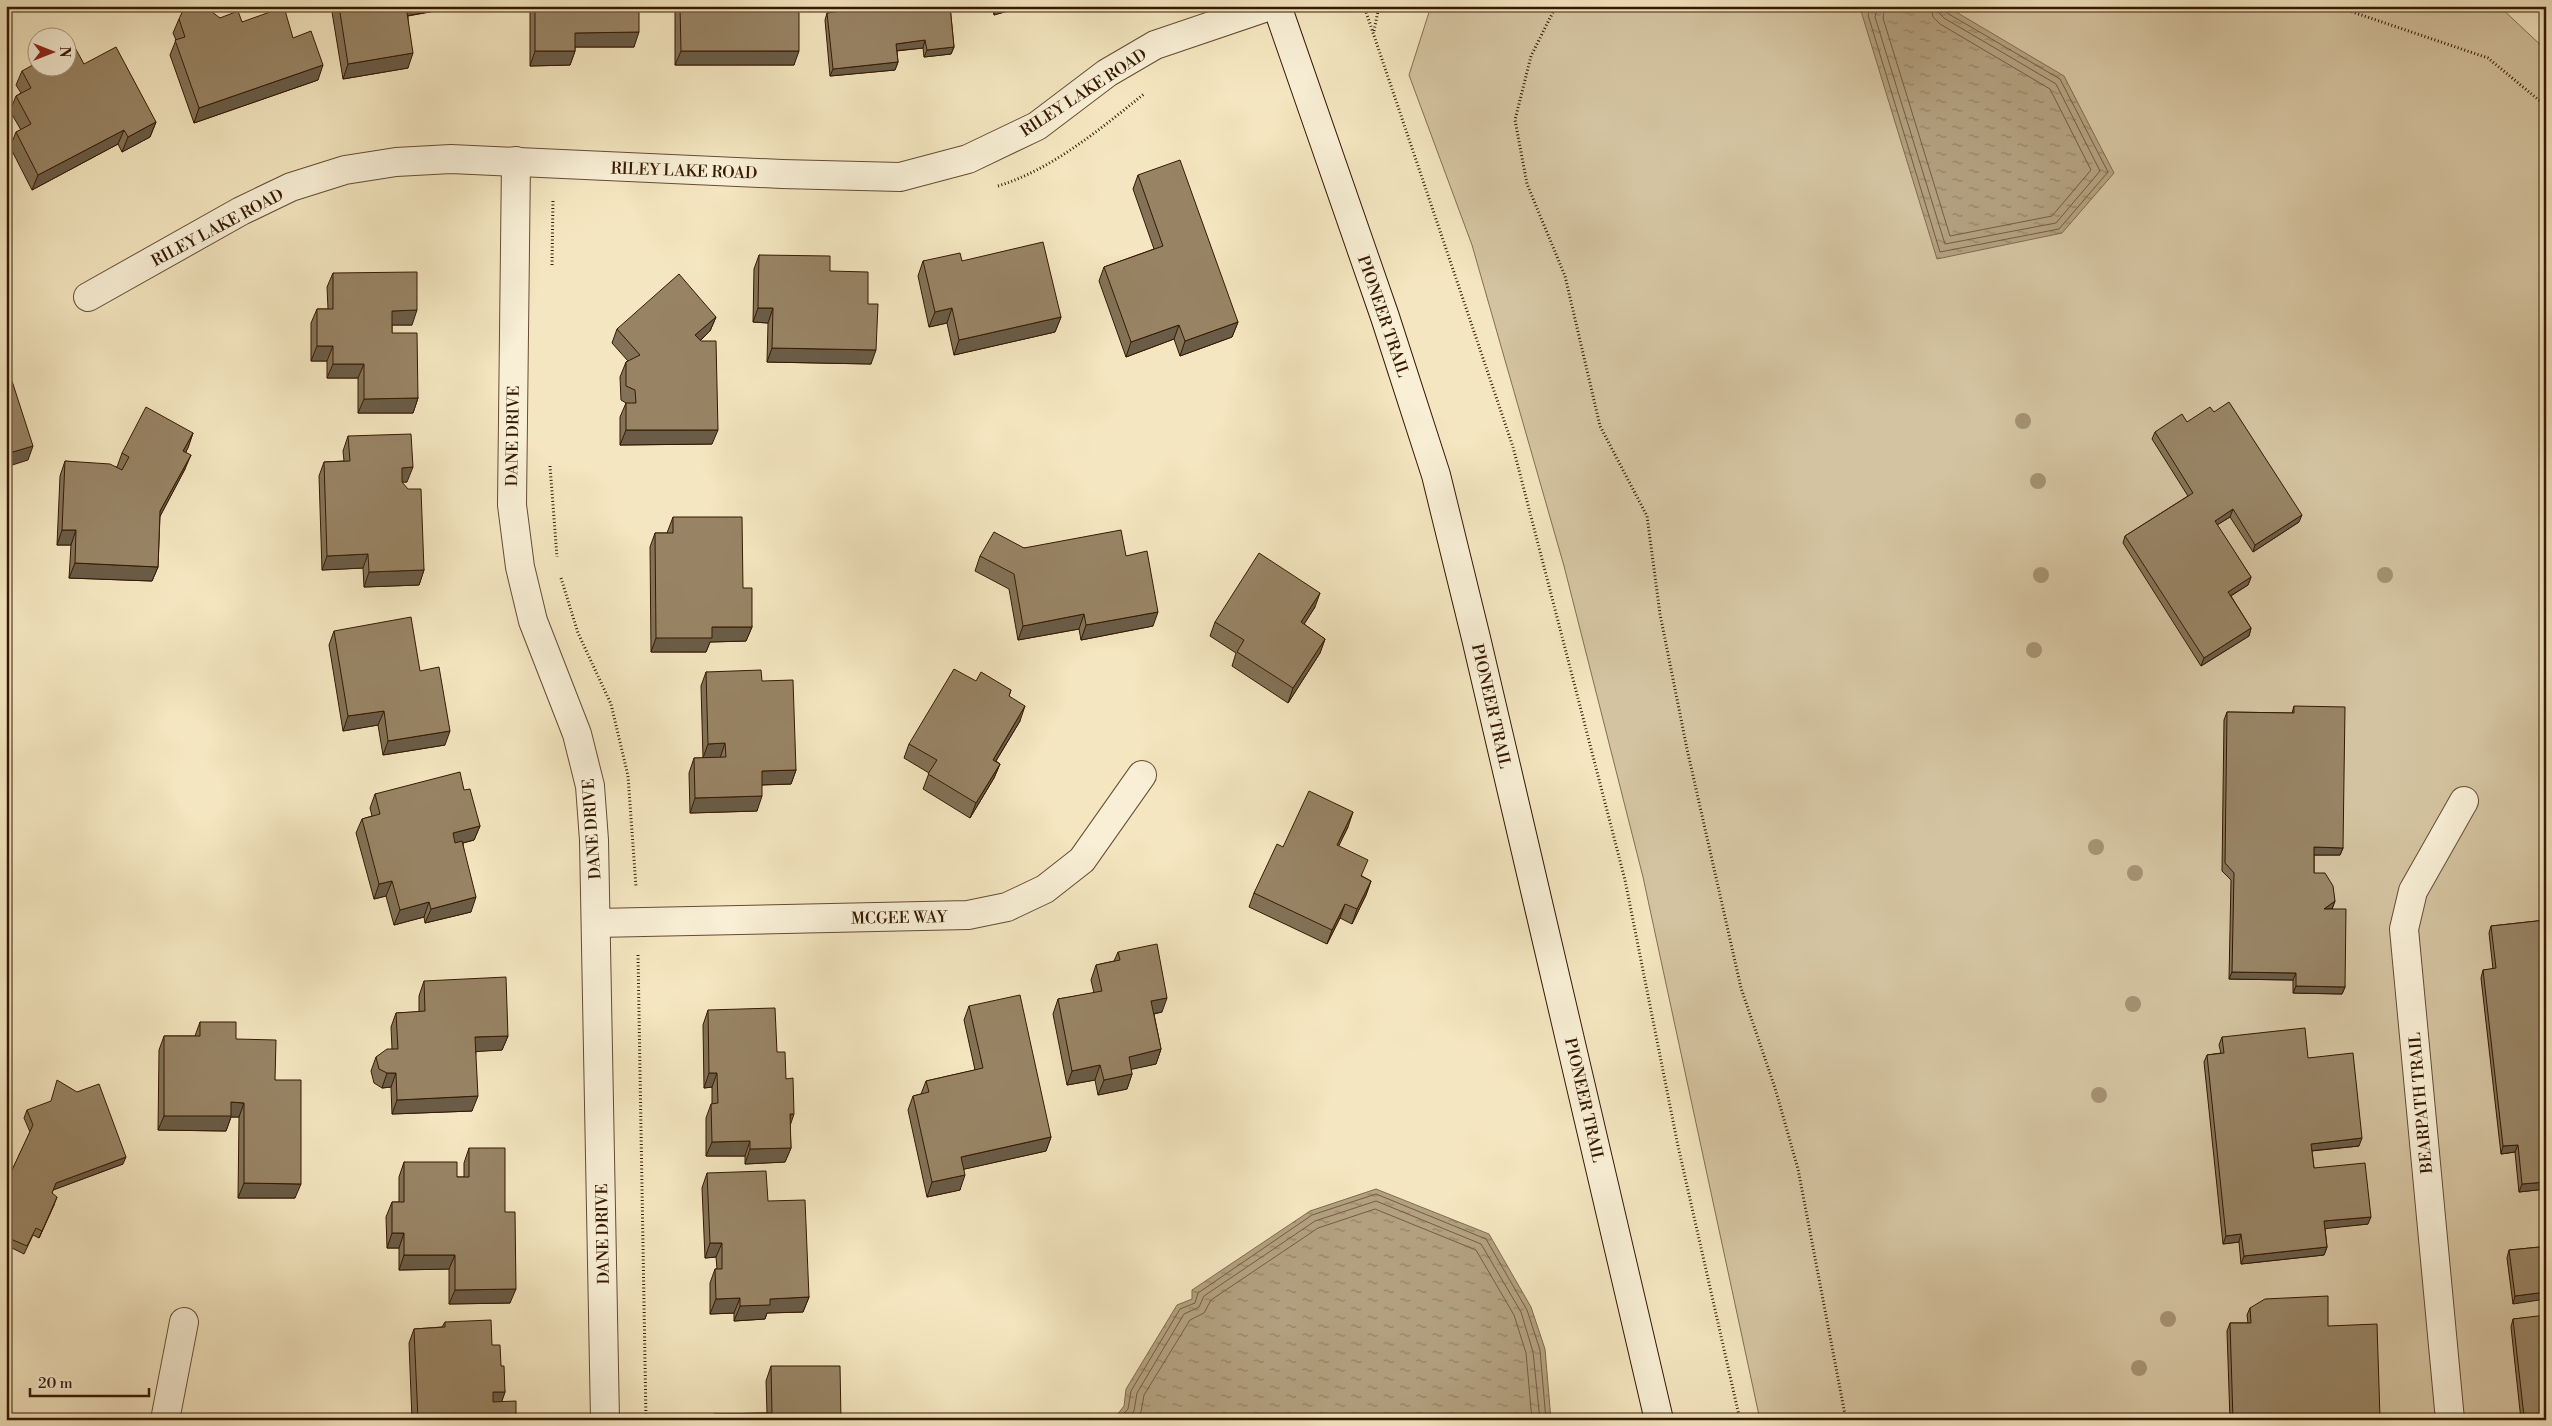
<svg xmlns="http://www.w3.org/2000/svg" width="2552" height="1426" viewBox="0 0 2552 1426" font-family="'Libre Bodoni',serif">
<defs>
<pattern id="water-ripples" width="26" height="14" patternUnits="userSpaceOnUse" patternTransform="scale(1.25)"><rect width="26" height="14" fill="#b3a07f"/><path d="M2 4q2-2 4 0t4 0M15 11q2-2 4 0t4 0" fill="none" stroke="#928266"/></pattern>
</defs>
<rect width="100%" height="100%" fill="#f4e6c0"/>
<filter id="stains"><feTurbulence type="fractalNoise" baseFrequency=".004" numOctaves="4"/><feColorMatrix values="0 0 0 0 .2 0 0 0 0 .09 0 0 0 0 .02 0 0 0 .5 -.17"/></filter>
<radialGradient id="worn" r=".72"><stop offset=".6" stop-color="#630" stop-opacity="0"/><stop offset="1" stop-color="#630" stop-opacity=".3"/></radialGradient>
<polygon fill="#d4c3a0" stroke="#846e51" points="1431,6 2499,6 2546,50 2546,1420 1760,1420 1643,877 1564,566 1472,245 1409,75"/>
<g fill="url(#water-ripples)" stroke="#816a4d">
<polygon points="1871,6 1946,6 2064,76 2114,173 2062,233 1937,259 1861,11"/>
<polygon points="1376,1189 1489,1234 1531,1307 1545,1349 1551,1420 1113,1420 1124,1406 1126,1389 1177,1305 1192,1299 1192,1290 1310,1211"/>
</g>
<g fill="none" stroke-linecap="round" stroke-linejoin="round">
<g stroke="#745c40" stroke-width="1">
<polyline points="1871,6 1868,15 1940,252 2059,229 2108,172 2060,79 1947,13 1944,6"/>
<polyline points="1878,6 1875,17 1945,244 2056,223 2100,171 2056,84 1944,18 1939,13 1938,6"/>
<polyline points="1885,6 1883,18 1950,236 2052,216 2091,170 2050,89 1940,24 1933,17 1931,6"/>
<polyline points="1118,1420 1128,1409 1131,1391 1180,1309 1195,1303 1198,1293 1312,1215 1376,1194 1486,1239 1527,1310 1540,1350 1546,1420"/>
<polyline points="1126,1420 1134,1411 1137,1393 1184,1314 1199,1307 1204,1296 1315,1221 1376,1201 1481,1244 1521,1312 1533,1352 1540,1420"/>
<polyline points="1137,1420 1141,1412 1144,1395 1190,1320 1204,1313 1211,1300 1318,1228 1375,1209 1476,1250 1514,1315 1526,1353 1532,1420"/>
</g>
<defs>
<g id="minor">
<polyline points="516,161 512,505 520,567 533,621 577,734 590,786 594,840 605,1420"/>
<polyline points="88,297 241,211 291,187 345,170 396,162 451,159 782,174 900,177 968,159 1037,126 1107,73 1155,45 1270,6"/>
<polyline points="596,923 968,915 1007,907 1045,889 1082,860 1142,775"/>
<polyline points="165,1420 184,1322"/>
<polyline points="2450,1420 2404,929 2413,891 2464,801"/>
</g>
<polyline id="secondary" points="1277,6 1385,317 1436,475 1476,638 1659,1420"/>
</defs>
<use href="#minor" stroke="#654c32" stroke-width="30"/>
<use href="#secondary" stroke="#351902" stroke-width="30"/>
<g stroke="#351902" stroke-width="3" stroke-dasharray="1 2.5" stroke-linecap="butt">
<polyline points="1364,6 1513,447 1625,880 1678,1146 1740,1420"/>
<polyline points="1556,6 1531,56 1515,120 1527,184 1565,276 1600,426 1647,516 1660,614 1687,749 1741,988 1775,1088 1798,1169 1846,1420"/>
<polyline points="2335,6 2488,58 2546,106"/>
<polyline points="2538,6 2546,13"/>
<polyline points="1374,31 1379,6"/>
<path d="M998 186C1053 169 1100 129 1144 94"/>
<polyline points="552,265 553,199"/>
<polyline points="550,466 557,557"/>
<polyline points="561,578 578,633 611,704 628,776 636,887"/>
<polyline points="638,955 646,1420"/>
</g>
<use href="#minor" stroke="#f8efd6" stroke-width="28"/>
<use href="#secondary" stroke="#f8efd6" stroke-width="28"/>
</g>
<g fill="#a59171">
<circle cx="2023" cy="421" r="8"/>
<circle cx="2038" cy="481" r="8"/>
<circle cx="2041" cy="575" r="8"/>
<circle cx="2385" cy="575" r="8"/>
<circle cx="2034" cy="650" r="8"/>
<circle cx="2096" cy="847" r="8"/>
<circle cx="2135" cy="873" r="8"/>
<circle cx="2133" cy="1004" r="8"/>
<circle cx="2099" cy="1095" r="8"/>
<circle cx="2168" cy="1319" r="8"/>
<circle cx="2139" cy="1368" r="8"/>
</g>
<g fill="#837257" stroke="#351902">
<polygon points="331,6 463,6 408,16 408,68 343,79"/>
<polygon points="530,6 639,6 634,47 575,47 575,51 570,65 530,66"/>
<polygon points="675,6 799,6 794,65 675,65"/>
<polygon points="853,6 950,6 954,47 951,54 924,57 923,48 897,51 898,62 895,70 830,76 825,20 827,13 853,10"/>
<polygon points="992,6 1025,6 994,15"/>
<polygon points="220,18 242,22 293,38 318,80 194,123 170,55 176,40 173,33 179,19"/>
<polygon points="84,64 156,122 150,137 122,152 118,144 32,190 10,147 16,132 21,130 10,111 16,96 21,93 16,85 22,71"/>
<polygon points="1138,175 1238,322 1232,337 1180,356 1174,339 1126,357 1099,281 1104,267 1154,249 1133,189"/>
<polygon points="759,255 830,271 868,304 871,364 767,362 768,323 753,322 754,269"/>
<polygon points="923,261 962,261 1061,317 1055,332 954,355 947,323 929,327 918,276"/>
<polygon points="333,273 412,325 392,325 392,333 418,398 413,413 358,413 358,378 327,378 327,361 311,361 311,323 317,309 328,309 327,287"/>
<polygon points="716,317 710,331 700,341 712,444 620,445 620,417 626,403 621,400 620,377 626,362 628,361 612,343 617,329"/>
<polygon points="2187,422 2299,522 2253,552 2230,517 2217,525 2251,577 2248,585 2231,596 2251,628 2249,636 2201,666 2123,543 2125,536 2188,496 2152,439 2155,432"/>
<polygon points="193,433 186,452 185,469 160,516 158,567 152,581 69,578 71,545 57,545 60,476 65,461 117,467 122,453"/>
<polygon points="348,436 407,482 402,482 424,570 419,585 364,587 363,568 322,570 319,476 324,462 344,461 343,451"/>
<polygon points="673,517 743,588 752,627 746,641 710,642 706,652 651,652 650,547 655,533 667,533"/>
<polygon points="1024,548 1126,556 1153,626 1081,640 1079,629 1018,640 1009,589 975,571 980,556"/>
<polygon points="1315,607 1304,624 1325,639 1320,653 1288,703 1232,666 1236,653 1210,636 1215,622"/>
<polygon points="334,631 445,745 383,755 378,725 343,731 329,645"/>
<polygon points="706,672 762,681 796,770 791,784 762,785 757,811 690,813 689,773 694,758 703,758 701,686"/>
<polygon points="976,681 1011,690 1009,696 1020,721 996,761 1000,764 994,778 970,818 923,789 929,773 904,758 909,744"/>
<polygon points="2294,706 2343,848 2340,855 2314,855 2314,873 2335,901 2332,909 2345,987 2342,994 2293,993 2293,980 2229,979 2231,880 2222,871 2224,720 2227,712 2292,713"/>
<polygon points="464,790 480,826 474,840 463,843 471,912 425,923 424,917 394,925 386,896 374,899 356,833 362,819 372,816 370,808 375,794"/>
<polygon points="1348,827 1338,846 1362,876 1371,881 1366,895 1352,924 1340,918 1327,944 1249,907 1254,893 1283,847"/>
<polygon points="2546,920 2546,1189 2519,1192 2515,1152 2501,1154 2481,978 2483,970 2493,969 2489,933 2491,926"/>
<polygon points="1118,952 1162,1012 1154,1014 1161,1049 1156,1064 1131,1069 1132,1074 1127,1089 1098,1095 1095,1080 1067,1085 1053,1014 1058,999 1094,993 1091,980 1096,965 1114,961"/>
<polygon points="424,981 508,1036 502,1050 476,1051 472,1111 392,1114 391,1087 382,1088 374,1083 371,1071 376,1057 392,1049 391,1027 396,1013 419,1012 419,996"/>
<polygon points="969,1006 1051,1137 1046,1151 964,1169 960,1190 927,1197 908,1110 913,1096 921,1094 926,1081 975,1070 964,1020"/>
<polygon points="708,1010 777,1052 786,1079 790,1124 791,1148 785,1162 745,1164 745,1156 706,1156 706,1118 711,1104 712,1104 712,1087 704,1088 703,1025"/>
<polygon points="200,1022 236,1039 275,1080 295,1198 238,1198 239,1117 231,1117 226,1131 158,1130 159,1050 164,1036 195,1036"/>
<polygon points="2222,1037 2308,1058 2359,1146 2312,1151 2314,1168 2368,1224 2325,1228 2327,1247 2324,1255 2241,1264 2239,1242 2223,1244 2204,1062 2207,1055 2221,1053 2219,1045"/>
<polygon points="27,1110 123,1164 53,1190 52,1193 54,1205 39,1238 33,1235 24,1254 6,1245 6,1183 30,1132 24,1118"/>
<polygon points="469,1148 505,1212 510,1303 449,1304 449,1269 399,1270 399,1248 387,1248 386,1217 392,1202 399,1202 399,1177 404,1162 457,1177 464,1177 464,1163"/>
<polygon points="707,1173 768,1201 809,1297 803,1312 767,1313 765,1319 734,1321 734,1313 710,1314 710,1283 715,1269 717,1269 716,1257 705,1258 702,1188"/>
<polygon points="2540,1247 2513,1304 2507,1258 2509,1250"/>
<polygon points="2250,1308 2328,1326 2379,1420 2230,1420 2227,1331 2230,1323 2248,1323 2247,1315"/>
<polygon points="2545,1316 2546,1420 2521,1420 2511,1327 2513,1319"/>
<polygon points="445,1322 492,1345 501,1366 505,1392 501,1402 516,1420 412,1420 409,1343 414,1329 442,1327"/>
<polygon points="771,1366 841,1420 712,1420 714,1414 767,1413 766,1381"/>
</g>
<g fill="#6a5c47" stroke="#351902">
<polygon points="404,6 463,6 400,17"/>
<polygon points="1001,6 1025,6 994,15 997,7"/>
<polygon points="639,32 634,47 570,47 575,33"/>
<polygon points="925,40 923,48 893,51 896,44"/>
<polygon points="954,47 951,54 924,57 927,50"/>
<polygon points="535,51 575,51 570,65 530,66"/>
<polygon points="681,51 799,51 794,65 675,65"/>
<polygon points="413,53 408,68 343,79 348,64"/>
<polygon points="898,62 895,70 830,76 833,69"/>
<polygon points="323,65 318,80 194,123 199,108"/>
<polygon points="156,122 150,137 122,152 128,137"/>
<polygon points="124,130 118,144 32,190 38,175"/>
<polygon points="758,308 773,308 768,323 753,322"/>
<polygon points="952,308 947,323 929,327 935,312"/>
<polygon points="417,310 412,325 387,325 392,311"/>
<polygon points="716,317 710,331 690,350 695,335"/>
<polygon points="1061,317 1055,332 954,355 959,340"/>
<polygon points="1238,322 1232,337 1180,356 1185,341"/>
<polygon points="1179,325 1174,339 1126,357 1131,342"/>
<polygon points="317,346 333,346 327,361 311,361"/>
<polygon points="772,348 876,350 871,364 767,362"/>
<polygon points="333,364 364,364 358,378 327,378"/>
<polygon points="418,398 413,413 358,413 364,399"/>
<polygon points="626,430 718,430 712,444 620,445"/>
<polygon points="193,433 188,448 178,465 183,451"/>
<polygon points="33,446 28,460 6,467 6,454"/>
<polygon points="191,455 185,469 155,526 160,511"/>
<polygon points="413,467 407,482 396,482 402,468"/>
<polygon points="2233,509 2230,517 2212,528 2215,521"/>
<polygon points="2302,515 2299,522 2253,552 2255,545"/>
<polygon points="62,530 76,530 71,545 57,545"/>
<polygon points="368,554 363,568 322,570 327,556"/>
<polygon points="75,563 158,567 152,581 69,578"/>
<polygon points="424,570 419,585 364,587 369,572"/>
<polygon points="2251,577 2248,585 2225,599 2228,592"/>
<polygon points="1320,593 1315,607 1296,637 1301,622"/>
<polygon points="1158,612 1153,626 1081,640 1086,625"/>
<polygon points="1084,614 1079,629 1018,640 1023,626"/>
<polygon points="712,627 752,627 746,641 710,642 706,652 651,652 656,638"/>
<polygon points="2251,628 2249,636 2201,666 2204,658"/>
<polygon points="1325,639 1320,653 1288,703 1293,688"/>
<polygon points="1025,706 1020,721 988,774 993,760"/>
<polygon points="384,711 378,725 343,731 348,716"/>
<polygon points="450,731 445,745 383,755 388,741"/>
<polygon points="725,743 720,758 703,758 708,744"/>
<polygon points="1000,764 994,778 970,818 976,803"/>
<polygon points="796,770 791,784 756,785 762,771"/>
<polygon points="762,796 757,811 690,813 695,798"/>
<polygon points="1353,812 1348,827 1332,860 1337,845"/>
<polygon points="480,826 474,840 447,847 453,833"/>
<polygon points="2314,847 2343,848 2340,855 2312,855"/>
<polygon points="392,881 386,896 374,899 379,884"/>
<polygon points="1371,881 1366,895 1352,924 1357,909"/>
<polygon points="476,897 471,912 425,923 431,909"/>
<polygon points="2335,901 2332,909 2324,909"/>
<polygon points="429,902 424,917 394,925 400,910"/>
<polygon points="1345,904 1340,918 1327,944 1332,930"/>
<polygon points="2232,972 2296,973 2293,980 2229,979"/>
<polygon points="2296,986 2345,987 2342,994 2293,993"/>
<polygon points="1167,998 1162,1012 1146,1015 1151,1001"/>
<polygon points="508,1036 502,1050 470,1052 475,1037"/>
<polygon points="1161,1049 1156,1064 1124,1071 1129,1057"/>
<polygon points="1100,1065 1095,1080 1067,1085 1072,1071"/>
<polygon points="387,1073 396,1073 391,1087 382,1088"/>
<polygon points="709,1073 717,1073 712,1087 704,1088"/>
<polygon points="1132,1074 1127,1089 1098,1095 1104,1080"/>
<polygon points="478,1096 472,1111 392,1114 397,1100"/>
<polygon points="231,1102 244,1103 239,1117 231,1117 226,1131 158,1130 164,1116"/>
<polygon points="790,1114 794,1114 789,1129"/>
<polygon points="1051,1137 1046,1151 956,1171 961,1157"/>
<polygon points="2362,1138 2359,1146 2308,1151 2311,1144"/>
<polygon points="750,1141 745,1156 706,1156 712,1142"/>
<polygon points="2518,1145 2515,1152 2501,1154 2503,1146"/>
<polygon points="791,1148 785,1162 745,1164 750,1149"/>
<polygon points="126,1157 123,1164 53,1190 49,1200 56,1183"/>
<polygon points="965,1175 960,1190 927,1197 932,1182"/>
<polygon points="2546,1182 2546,1189 2519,1192 2522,1184"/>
<polygon points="244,1183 301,1184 295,1198 238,1198"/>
<polygon points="57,1197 54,1205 39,1238 42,1231"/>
<polygon points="2371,1217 2368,1224 2322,1229 2324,1221"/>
<polygon points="392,1233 404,1233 399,1248 387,1248"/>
<polygon points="2241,1234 2239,1242 2223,1244 2226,1236"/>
<polygon points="710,1243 722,1243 716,1257 705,1258"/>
<polygon points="2327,1247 2324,1255 2241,1264 2244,1256"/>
<polygon points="404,1255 455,1255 449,1269 399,1270"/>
<polygon points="516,1289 510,1303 449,1304 455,1290"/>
<polygon points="2546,1292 2546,1299 2513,1304 2515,1296"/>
<polygon points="809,1297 803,1312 767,1313 765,1319 734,1321 740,1306 770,1299"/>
<polygon points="740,1298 734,1313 710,1314 716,1299"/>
<polygon points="493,1392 505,1392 500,1407 488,1407"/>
<polygon points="2546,1413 2546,1420 2522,1420 2524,1416"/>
<polygon points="2380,1418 2379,1420 2333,1420"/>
</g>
<g fill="#988465" stroke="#351902">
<polygon points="188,6 204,6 220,18 238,11 242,22 284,7 293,38 311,31 323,65 199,108 175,40 185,37 179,19 184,8"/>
<polygon points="339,6 406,6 413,53 348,64"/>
<polygon points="535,6 639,6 639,32 575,33 575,51 535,51"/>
<polygon points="680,6 799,6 799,51 681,51"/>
<polygon points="856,6 950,6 954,47 927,50 925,40 896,44 898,62 833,69 827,13 856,9"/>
<polygon points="73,44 84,64 116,47 156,122 128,137 124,130 38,175 16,132 31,124 16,96 31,88 22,71 38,62 38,68 68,68 68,46"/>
<polygon points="1180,160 1238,322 1185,341 1179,325 1131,342 1104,267 1163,246 1138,175"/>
<polygon points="1043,242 1061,317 959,340 952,308 935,312 923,261 960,253 962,261"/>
<polygon points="759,255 830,256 830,271 868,272 868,304 878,304 876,350 772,348 773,308 758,308"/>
<polygon points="417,272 417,310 392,311 392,333 417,333 418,398 364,399 364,364 333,364 333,346 317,346 317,309 333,309 333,273"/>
<polygon points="679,274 716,317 695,335 701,341 716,341 718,430 626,430 626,403 636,403 635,390 626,386 626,362 640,355 617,329"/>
<polygon points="12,381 33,446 6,454 6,383"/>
<polygon points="2229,402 2302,515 2255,545 2233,509 2215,521 2251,577 2228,592 2251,628 2204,658 2125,536 2193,493 2155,432 2182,414 2187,422 2210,407 2214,412"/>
<polygon points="146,407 193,433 183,451 191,455 160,511 158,567 75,563 76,530 62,530 65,461 110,464 122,470 129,457 122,453"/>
<polygon points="411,434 413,467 402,468 402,482 408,489 421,489 424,570 369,572 368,554 327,556 324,462 350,461 348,436"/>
<polygon points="673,517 742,517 743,588 752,588 752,627 712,627 712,638 656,638 655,533 673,533"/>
<polygon points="1121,530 1126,556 1147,551 1158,612 1086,625 1084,614 1023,626 1014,574 980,556 994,532 1024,548"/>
<polygon points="1259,553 1320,593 1301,622 1325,639 1293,688 1237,652 1244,640 1215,622"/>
<polygon points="411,617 420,671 439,667 450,731 388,741 384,711 348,716 334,631"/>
<polygon points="954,669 976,681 981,672 1011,690 1009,696 1025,706 993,760 1000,764 976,803 928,774 937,760 909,744"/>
<polygon points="761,670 762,681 793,680 796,770 762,771 762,796 695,798 694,758 726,757 725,743 708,744 706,672"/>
<polygon points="2294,706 2345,707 2343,848 2314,847 2314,873 2325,873 2333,886 2335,901 2324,909 2346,909 2345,987 2296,986 2296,973 2232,972 2234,873 2225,863 2227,712 2294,713"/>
<polygon points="460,772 464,790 470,789 480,826 453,833 455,843 462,841 476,897 431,909 429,902 400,910 392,881 379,884 362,819 380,814 375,794"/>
<polygon points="1309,791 1353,812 1337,845 1368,860 1361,876 1371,881 1357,909 1345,904 1332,930 1254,893 1277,844 1283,847"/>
<polygon points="2546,920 2546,1182 2522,1184 2518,1145 2503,1146 2483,970 2496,968 2491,926"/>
<polygon points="1157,944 1167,998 1151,1001 1161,1049 1129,1057 1132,1074 1104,1080 1100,1065 1072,1071 1058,999 1102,991 1096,965 1120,960 1118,952"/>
<polygon points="506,977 508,1036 475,1037 478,1096 397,1100 396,1073 387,1073 379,1069 376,1057 387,1049 398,1049 396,1013 425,1011 424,981"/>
<polygon points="1020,995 1051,1137 961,1157 965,1175 932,1182 913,1096 929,1092 926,1081 983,1068 969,1006"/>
<polygon points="775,1008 777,1052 785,1052 786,1079 793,1078 794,1114 790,1114 791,1148 750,1149 750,1141 712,1142 711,1104 718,1103 717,1073 709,1073 708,1010"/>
<polygon points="200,1022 236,1022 236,1039 276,1040 275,1080 301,1080 301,1184 244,1183 244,1103 231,1102 231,1116 164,1116 164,1036 200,1036"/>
<polygon points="2305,1028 2308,1058 2353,1053 2362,1138 2311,1144 2314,1168 2365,1163 2371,1217 2324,1221 2327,1247 2244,1256 2241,1234 2226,1236 2207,1055 2224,1053 2222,1037"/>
<polygon points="57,1080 77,1092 99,1084 126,1157 56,1183 52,1193 57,1197 42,1231 36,1228 27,1246 6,1237 6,1183 33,1125 27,1110 51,1101"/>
<polygon points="469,1148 505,1148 505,1212 515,1212 516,1289 455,1290 455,1255 404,1255 404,1233 392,1233 392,1202 404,1202 404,1162 457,1162 457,1177 469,1177"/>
<polygon points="766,1171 768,1201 805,1200 809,1297 770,1299 770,1305 740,1306 740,1298 716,1299 715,1269 722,1269 722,1243 710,1243 707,1173"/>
<polygon points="2546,1241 2546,1292 2515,1296 2509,1250 2540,1247"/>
<polygon points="2328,1296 2328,1326 2377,1324 2380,1418 2333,1420 2233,1420 2230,1323 2251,1323 2250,1308 2265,1299"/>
<polygon points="2546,1315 2546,1413 2524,1416 2513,1319"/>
<polygon points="491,1320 492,1345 500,1345 501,1366 504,1366 505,1392 493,1392 493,1402 516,1401 516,1420 418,1420 414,1329 445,1327 445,1322"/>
<polygon points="771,1366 840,1366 841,1420 715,1420 714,1414 772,1413"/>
</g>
<g text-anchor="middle" stroke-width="4" stroke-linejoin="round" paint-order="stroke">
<g font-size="16" fill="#351902" stroke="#f8efd6">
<text transform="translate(1083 92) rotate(-33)" y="6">RILEY LAKE ROAD</text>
<text transform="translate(684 170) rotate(2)" y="6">RILEY LAKE ROAD</text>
<text transform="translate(217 227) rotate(-28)" y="6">RILEY LAKE ROAD</text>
<text transform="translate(1384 316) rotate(71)" y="6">PIONEER TRAIL</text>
<text transform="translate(512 436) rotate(-89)" y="6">DANE DRIVE</text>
<text transform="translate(1492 706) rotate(77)" y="6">PIONEER TRAIL</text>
<text transform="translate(591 829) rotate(-94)" y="6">DANE DRIVE</text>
<text transform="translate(899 917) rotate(-1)" y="6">MCGEE WAY</text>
<text transform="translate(1585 1100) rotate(77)" y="6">PIONEER TRAIL</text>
<text transform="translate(2420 1103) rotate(-95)" y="6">BEARPATH TRAIL</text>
<text transform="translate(602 1234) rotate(-91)" y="6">DANE DRIVE</text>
</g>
</g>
<rect width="2552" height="1426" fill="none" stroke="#f4e6c0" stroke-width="25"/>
<rect x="8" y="8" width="2537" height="1411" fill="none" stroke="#351902" stroke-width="2.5"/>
<rect x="12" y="12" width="2527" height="1401" fill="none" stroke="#351902"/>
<g transform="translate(52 52) rotate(90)"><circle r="24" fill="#f8efd6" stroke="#aa9981"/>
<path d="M0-4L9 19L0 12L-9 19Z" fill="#8f2418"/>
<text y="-8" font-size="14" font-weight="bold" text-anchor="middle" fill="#351902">N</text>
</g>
<path d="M30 1388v8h119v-8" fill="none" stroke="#351902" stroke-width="2.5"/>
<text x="38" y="1388" font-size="15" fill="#351902" stroke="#f8efd6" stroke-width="4" paint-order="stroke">20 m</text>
<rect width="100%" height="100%" filter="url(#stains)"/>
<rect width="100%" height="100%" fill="url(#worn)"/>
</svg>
